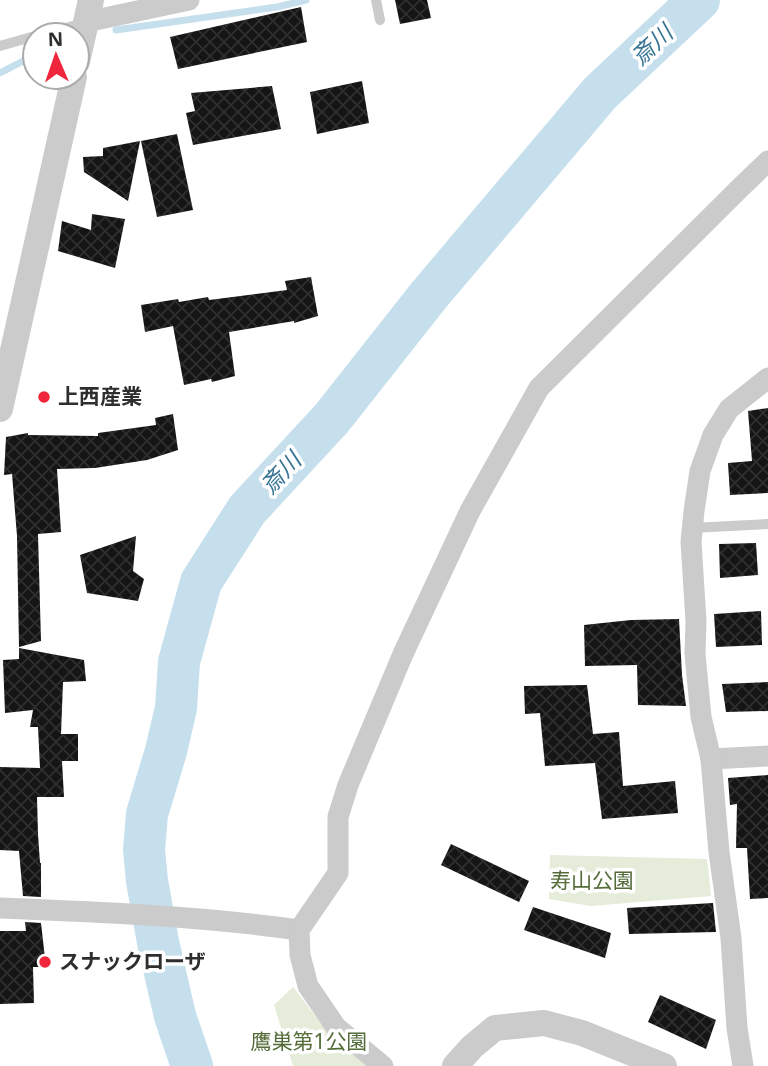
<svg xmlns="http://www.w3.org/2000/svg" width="768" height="1066" viewBox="0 0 768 1066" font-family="'Noto Sans','Noto Sans JP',sans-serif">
<defs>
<pattern id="building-cross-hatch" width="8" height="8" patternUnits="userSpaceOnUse" patternTransform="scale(1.75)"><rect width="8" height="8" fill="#151515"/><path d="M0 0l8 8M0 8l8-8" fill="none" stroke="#2f2f2f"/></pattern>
</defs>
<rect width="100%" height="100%" fill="#fff"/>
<g fill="#e5ecda">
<polygon points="550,855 707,859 711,896 591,906 549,899"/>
<polygon points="293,987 334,1040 368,1066 293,1066 274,1005"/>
</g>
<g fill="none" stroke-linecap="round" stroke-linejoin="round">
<g stroke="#c5dfed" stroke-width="7">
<polyline points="116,30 277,7 306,0"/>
<polyline points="0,73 35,55"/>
</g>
<polyline stroke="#c5dfed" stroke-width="42" points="192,1066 175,1016 158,942 147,881 144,850 147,814 166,751 176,708 179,662 201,582 247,510 332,418 429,295 600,93 699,0"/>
</g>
<g fill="url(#building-cross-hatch)">
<polygon points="395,0 427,0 431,18 400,24"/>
<polygon points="301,7 307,42 178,69 170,37"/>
<polygon points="362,81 369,123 317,134 310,92"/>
<polygon points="272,86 281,129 193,145 186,113 195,111 191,93"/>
<polygon points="177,134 193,210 157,217 141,141"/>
<polygon points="140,141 128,201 84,172 83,157 103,156 103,148"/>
<polygon points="92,214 125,219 115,268 58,251 62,221 91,230"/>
<polygon points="311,277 318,316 294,323 294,321 229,332 235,376 212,382 211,379 184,385 173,326 145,332 141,305 178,299 179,302 208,297 209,300 287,290 285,281"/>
<polygon points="768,408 768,493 730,495 728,463 752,461 748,411"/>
<polygon points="173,414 178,450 147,460 95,468 57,469 61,532 38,534 41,641 19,647 17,536 12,474 4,475 6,437 28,433 28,435 98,436 98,433 156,425 155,418"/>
<polygon points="136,536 133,571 144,579 138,601 87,593 80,555"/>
<polygon points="756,543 758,575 720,578 719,544"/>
<polygon points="761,611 762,645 716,647 714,614"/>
<polygon points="679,619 682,675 686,706 638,705 637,665 585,666 584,625 631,620"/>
<polygon points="19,648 84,660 86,681 63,682 61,734 78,734 78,761 62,761 64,797 37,797 38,834 40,863 41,863 41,897 23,896 19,851 0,850 0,767 40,768 38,727 30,727 33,710 5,713 3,660 19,659"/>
<polygon points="768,682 768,711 726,712 722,684"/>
<polygon points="587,685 593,734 619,732 623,786 675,781 678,813 602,819 595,763 545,766 540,713 525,714 524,686"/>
<polygon points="768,775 768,898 750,899 747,848 736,848 737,804 730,805 728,778"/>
<polygon points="451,844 529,881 519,902 441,865"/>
<polygon points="713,903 716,932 629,934 627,908"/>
<polygon points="533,907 611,933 605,958 524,930"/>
<polygon points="25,922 41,923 46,967 33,967 34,1003 0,1004 0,931 26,931"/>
<polygon points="660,995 716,1020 706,1049 648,1022"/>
</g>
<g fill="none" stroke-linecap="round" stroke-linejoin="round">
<g stroke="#cbcbcb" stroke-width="10">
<polyline points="376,0 380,20"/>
<polyline points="39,35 84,23"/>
<polyline points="0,46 35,36"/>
<polyline points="692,528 768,524"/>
</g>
<g stroke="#cbcbcb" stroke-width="21">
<polyline points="86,22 189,0"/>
<polyline points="711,759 768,756"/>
<path d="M0 908C100 912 200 916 299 930"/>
<polyline points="383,1066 336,1027 308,986 300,955 299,930 338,873 338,817 348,785 403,654 470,511 539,388 740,188 768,161"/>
<polyline points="743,1066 737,1028 731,938 719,852 711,759 701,717 695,654 696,621 691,542 694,511 700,471 713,435 729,409 768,378"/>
</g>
<g stroke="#cbcbcb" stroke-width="26">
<polyline points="77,62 91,0"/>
<polyline points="0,409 74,77"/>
<polyline points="455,1066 472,1047 495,1028 544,1023 582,1033 664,1066"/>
</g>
</g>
<g fill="#ef253c" stroke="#fff" stroke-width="2.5">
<circle cx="44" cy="397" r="7"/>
<circle cx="45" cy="962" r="7"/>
</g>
<g text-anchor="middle" stroke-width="7" stroke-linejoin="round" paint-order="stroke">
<g font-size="21" font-weight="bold" fill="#2e2e2e" stroke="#fff" text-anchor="start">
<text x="58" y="404">上西産業</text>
<text x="59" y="969">スナックローザ</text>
</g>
<g font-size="21" fill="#536c39" stroke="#fff">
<text x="592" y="888">寿山公園</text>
<text x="309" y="1049">鷹巣第1公園</text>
</g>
<g font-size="23" font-style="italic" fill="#377494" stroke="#fff">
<text transform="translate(652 45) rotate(-43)" y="8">斎川</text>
<text transform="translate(281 473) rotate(-47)" y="8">斎川</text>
</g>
</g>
<g transform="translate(56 56) rotate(358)"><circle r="33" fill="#ffffff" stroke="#ababab" stroke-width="2"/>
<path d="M0-5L12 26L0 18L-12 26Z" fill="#ef253c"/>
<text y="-10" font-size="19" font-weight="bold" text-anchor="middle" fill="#2e2e2e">N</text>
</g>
</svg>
